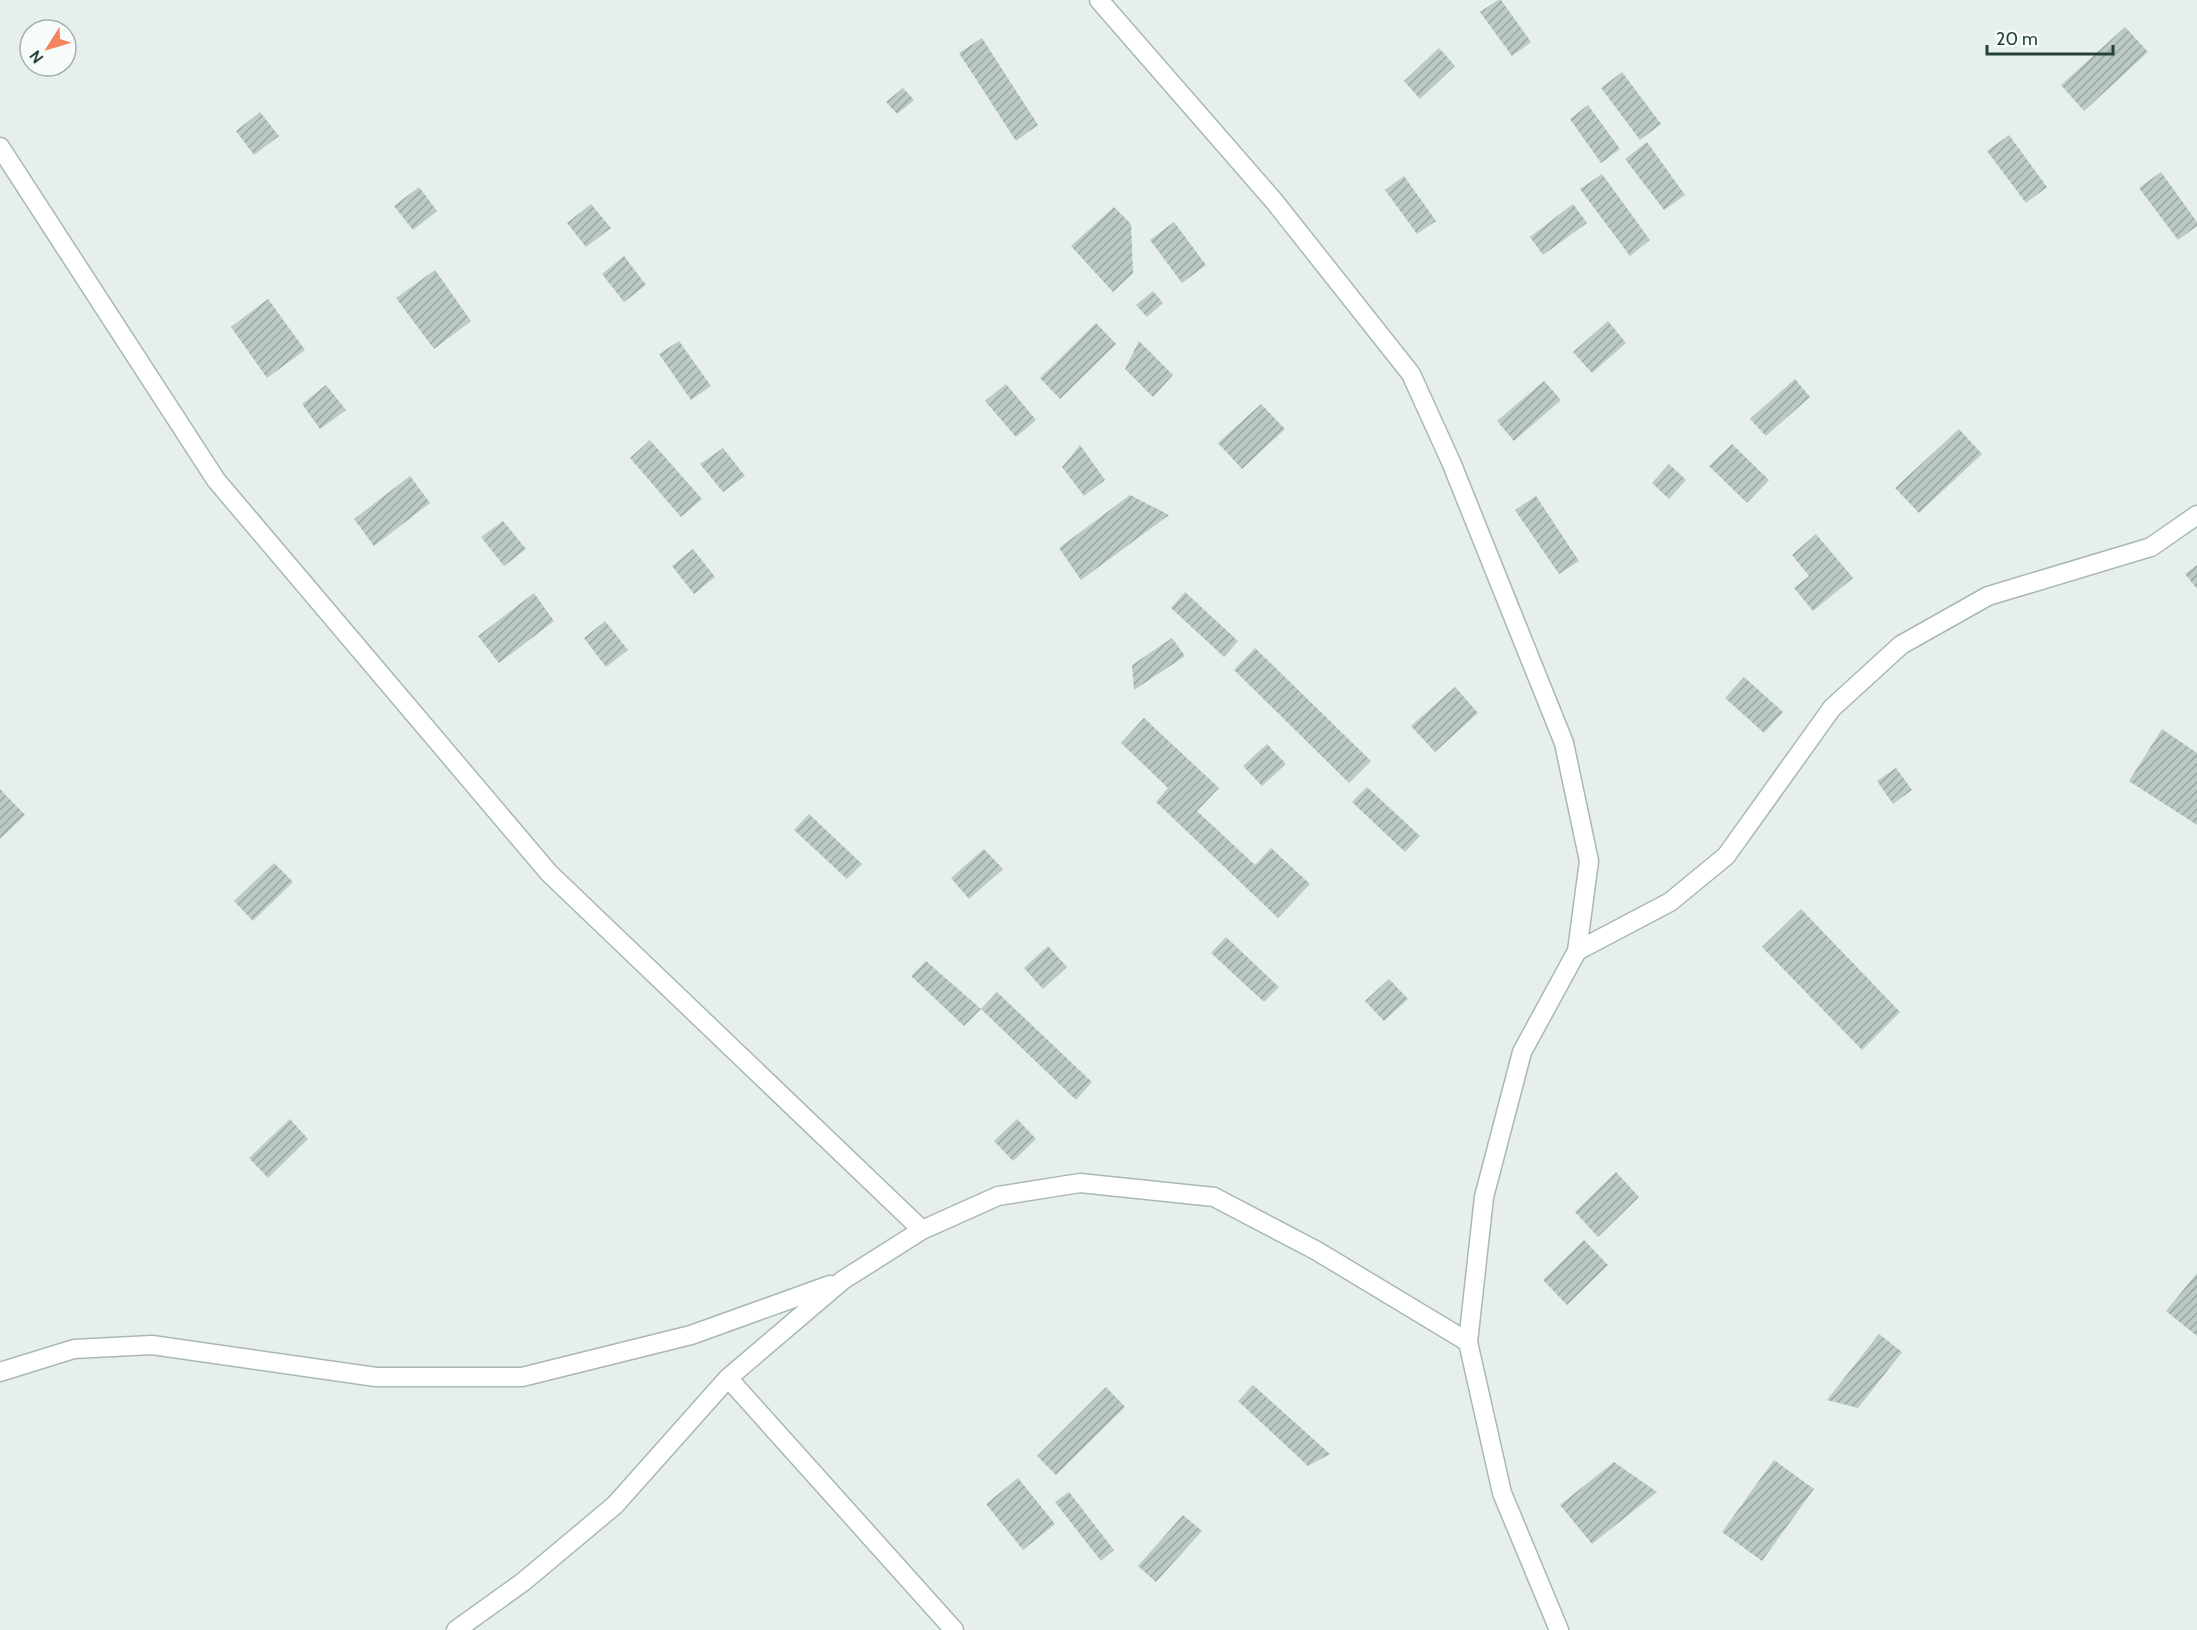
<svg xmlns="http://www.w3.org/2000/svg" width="2197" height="1630" viewBox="0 0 2197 1630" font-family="Cabin,sans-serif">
<defs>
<pattern id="building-hatch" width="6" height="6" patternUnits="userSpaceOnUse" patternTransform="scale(1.5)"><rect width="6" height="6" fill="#bbcac4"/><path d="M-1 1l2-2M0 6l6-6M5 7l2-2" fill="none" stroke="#98a6a0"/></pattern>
</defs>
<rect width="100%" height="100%" fill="#e6efeb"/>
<g fill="url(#building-hatch)">
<polygon points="1498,0 1501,0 1531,42 1512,56 1480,12"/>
<polygon points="2125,27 2148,52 2084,111 2061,85"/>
<polygon points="982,38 1038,125 1016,141 959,53"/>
<polygon points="1439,48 1455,66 1420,99 1404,81"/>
<polygon points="1622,72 1661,124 1640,140 1601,88"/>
<polygon points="903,88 914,100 897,114 886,102"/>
<polygon points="1588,105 1620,149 1601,163 1570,119"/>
<polygon points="260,112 279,136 254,155 236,131"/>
<polygon points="2009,135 2047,187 2026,203 1987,151"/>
<polygon points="1647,142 1685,195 1664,210 1625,159"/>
<polygon points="2161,172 2197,222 2197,226 2178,240 2139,188"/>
<polygon points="1602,174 1650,240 1630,256 1580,189"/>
<polygon points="1404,176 1436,221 1417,234 1385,190"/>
<polygon points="419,187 437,211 413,230 394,206"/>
<polygon points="591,204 611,228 586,247 567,223"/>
<polygon points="1573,204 1587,223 1543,255 1530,237"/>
<polygon points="1114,207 1131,224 1133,273 1113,292 1071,246"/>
<polygon points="1174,222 1206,265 1182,283 1150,240"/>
<polygon points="624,256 646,285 624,302 602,274"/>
<polygon points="435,270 471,321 434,349 396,298"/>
<polygon points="1153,291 1163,303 1147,317 1136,305"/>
<polygon points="268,299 305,350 267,378 231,327"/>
<polygon points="1608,321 1626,343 1592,373 1573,352"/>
<polygon points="1096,323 1116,344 1060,399 1040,378"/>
<polygon points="679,341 711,386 691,400 659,354"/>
<polygon points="1139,341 1173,375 1153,397 1125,369"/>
<polygon points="1795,379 1810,397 1766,436 1750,419"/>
<polygon points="1544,381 1561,400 1514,441 1497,421"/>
<polygon points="1006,384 1036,420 1016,437 985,401"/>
<polygon points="326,385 346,410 320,429 302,404"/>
<polygon points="1261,404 1285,429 1242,469 1218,443"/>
<polygon points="1959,429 1982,454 1919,513 1895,488"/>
<polygon points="650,440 702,499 681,517 630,458"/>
<polygon points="1732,444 1769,480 1747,503 1709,466"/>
<polygon points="1080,445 1105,480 1084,496 1062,467"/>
<polygon points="723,448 745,476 723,492 700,464"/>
<polygon points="1669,464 1686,480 1669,499 1652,483"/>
<polygon points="410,476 430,503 374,546 354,519"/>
<polygon points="1130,495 1169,515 1081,580 1059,548"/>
<polygon points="1536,496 1579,561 1559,574 1515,510"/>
<polygon points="503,521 526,549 504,566 481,537"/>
<polygon points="1816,534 1853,578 1813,611 1794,588 1809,576 1792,555"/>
<polygon points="693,549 715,577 694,594 672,566"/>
<polygon points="2197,565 2197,589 2185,574"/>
<polygon points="1185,592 1238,641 1224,657 1171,608"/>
<polygon points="534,593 554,621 499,663 478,636"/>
<polygon points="605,621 628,650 606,667 584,638"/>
<polygon points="1172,638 1185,656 1134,690 1132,665"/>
<polygon points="1255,648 1371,761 1349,783 1234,670"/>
<polygon points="1744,677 1783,712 1764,733 1725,698"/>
<polygon points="1455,687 1478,713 1435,752 1411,726"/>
<polygon points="1144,718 1219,788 1197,811 1255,865 1271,848 1310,884 1278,918 1156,802 1168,788 1121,743"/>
<polygon points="2162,729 2197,753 2197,825 2129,781"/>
<polygon points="1267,744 1286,764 1262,786 1243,766"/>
<polygon points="1896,768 1912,790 1893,804 1877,781"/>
<polygon points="1367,787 1420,836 1405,852 1352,802"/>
<polygon points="0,789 25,815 0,839"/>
<polygon points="809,814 862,864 847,879 794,830"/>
<polygon points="984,849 1003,869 969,899 951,878"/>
<polygon points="274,863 293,882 253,921 234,901"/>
<polygon points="1801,909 1900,1012 1862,1050 1762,947"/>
<polygon points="1226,937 1279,987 1264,1002 1211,953"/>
<polygon points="1048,946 1067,967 1043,989 1024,968"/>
<polygon points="926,961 981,1009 964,1026 911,976"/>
<polygon points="1389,979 1408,999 1384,1021 1365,1001"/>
<polygon points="997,992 1092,1082 1076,1100 981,1009"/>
<polygon points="290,1119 308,1139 268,1178 249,1158"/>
<polygon points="1017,1119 1036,1139 1013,1161 994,1141"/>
<polygon points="1616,1172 1639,1197 1598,1237 1575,1212"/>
<polygon points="1584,1240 1608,1265 1567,1305 1543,1280"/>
<polygon points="2197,1273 2197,1336 2166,1311"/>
<polygon points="1879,1334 1902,1352 1858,1408 1827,1400"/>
<polygon points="1253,1385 1330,1454 1308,1466 1238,1401"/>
<polygon points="1106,1387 1125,1407 1056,1475 1037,1456"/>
<polygon points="1774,1460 1814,1489 1762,1561 1722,1532"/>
<polygon points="1614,1462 1657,1492 1592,1544 1560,1505"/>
<polygon points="1018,1478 1055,1524 1023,1550 986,1504"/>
<polygon points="1069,1492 1114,1550 1101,1561 1055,1502"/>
<polygon points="1183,1515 1202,1531 1156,1582 1138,1566"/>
</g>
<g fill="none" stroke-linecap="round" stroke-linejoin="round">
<defs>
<g id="street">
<polyline points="1099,0 1274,201 1411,374 1451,462 1564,743 1589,861 1577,951 1522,1052 1484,1197 1468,1342 1502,1493 1559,1630"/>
<polyline points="0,147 216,480 549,873 922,1230"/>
<polyline points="1577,951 1670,902 1726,856 1832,708 1901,645 1988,596 2151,547 2197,515"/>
<polyline points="0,1372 74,1349 152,1345 376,1377 522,1377 691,1335 830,1285"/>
<polyline points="728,1378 954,1630"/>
<polyline points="456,1630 523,1582 615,1505 728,1378 843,1280 922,1230 998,1196 1080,1183 1214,1197 1317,1251 1468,1342"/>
</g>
</defs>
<use href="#street" stroke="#a8b8b2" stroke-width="21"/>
<use href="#street" stroke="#fff" stroke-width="18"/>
</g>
<g transform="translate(48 48) rotate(233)"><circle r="28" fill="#f7fbf9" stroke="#a3b1ad" stroke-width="1.5"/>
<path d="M0-4.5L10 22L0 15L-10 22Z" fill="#f4845f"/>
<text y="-9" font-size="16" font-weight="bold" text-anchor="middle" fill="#24423a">N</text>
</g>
<path d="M1987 45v9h126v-9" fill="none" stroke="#24423a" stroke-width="3"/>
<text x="1996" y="45" font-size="18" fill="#24423a" stroke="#f7fbf9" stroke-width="4.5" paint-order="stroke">20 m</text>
</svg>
